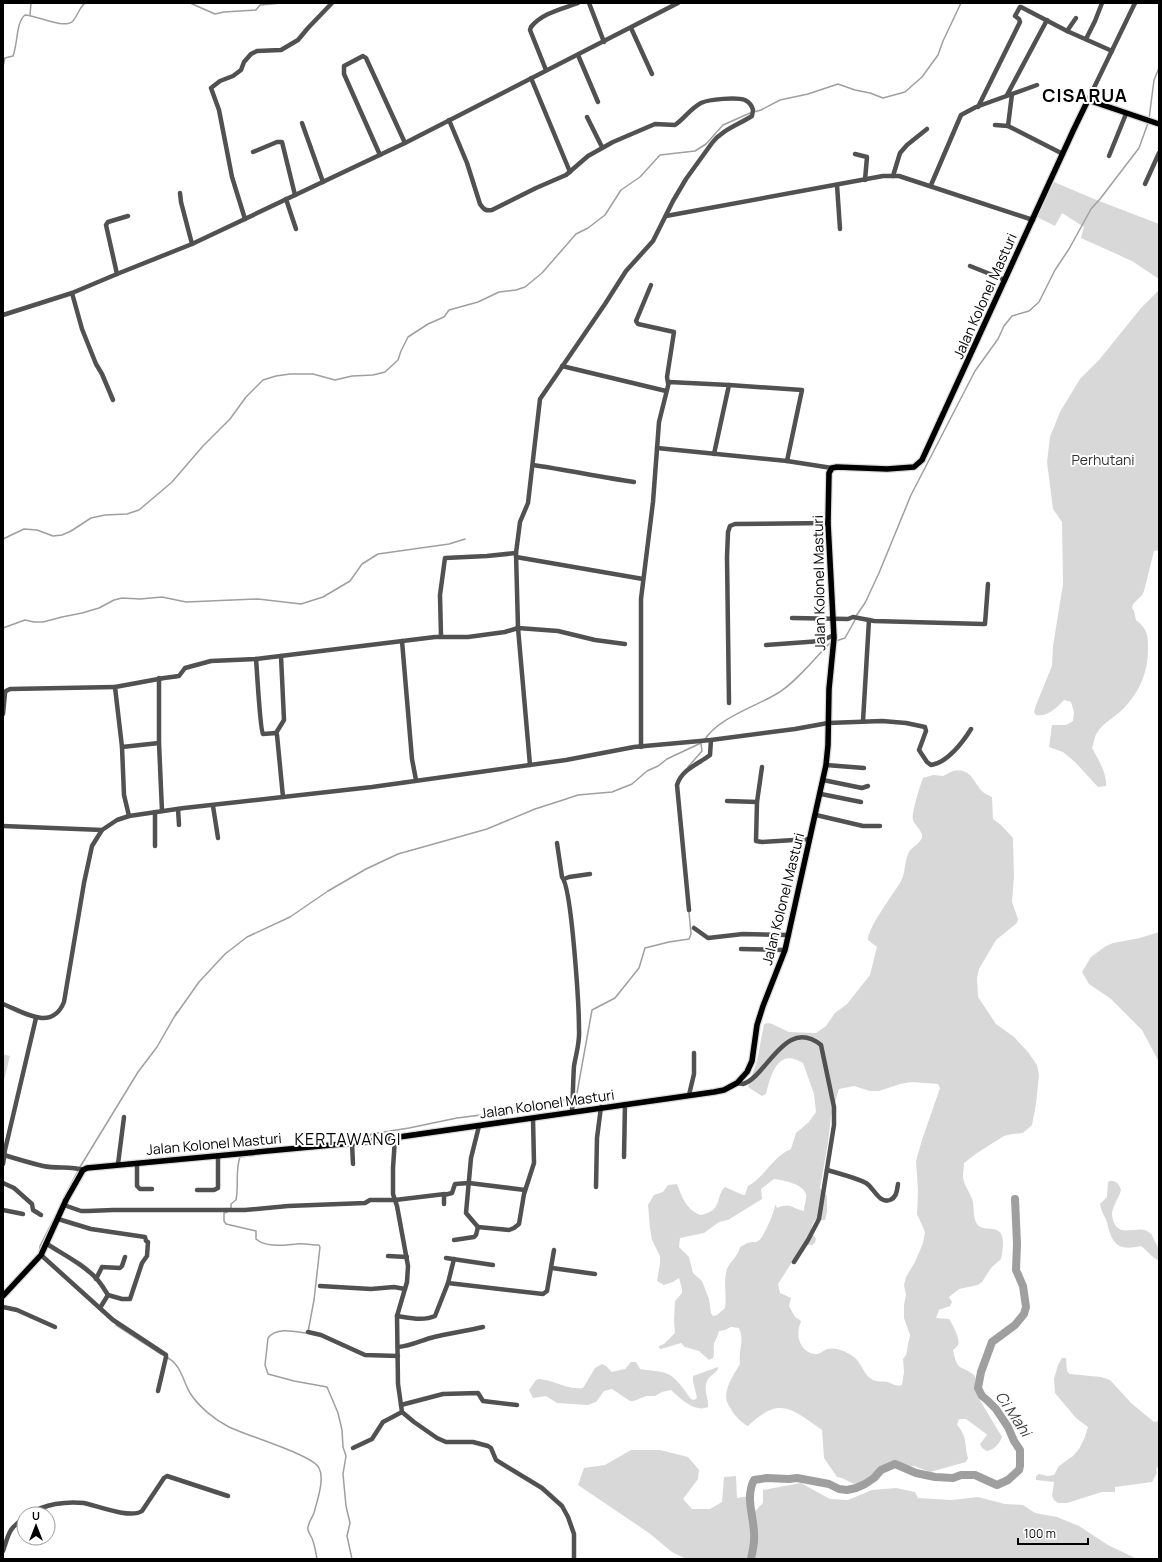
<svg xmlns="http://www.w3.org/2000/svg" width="1162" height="1562" viewBox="0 0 1162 1562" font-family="Manrope,sans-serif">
<rect width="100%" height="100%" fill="#fff"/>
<g fill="#d8d8d8" fill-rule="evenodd">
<polygon points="1054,182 1094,199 1159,224 1159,279 1132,261 1081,238 1084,227 1062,213 1055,226 1037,217"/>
<path d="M1159 290V550L1154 551 1144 591 1142 595 1133 604 1132 608 1134 611 1136 620C1148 630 1148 635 1148 649 1148 672 1140 691 1124 708 1117 716 1101 724 1097 733 1094 737 1094 743 1092 748 1098 759 1107 773 1106 786L1098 787 1075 762 1063 752 1049 747 1052 725H1066L1073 721 1074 712 1071 702 1064 700C1056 708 1048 717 1036 715L1034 712 1036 705 1052 666 1053 646 1063 584 1062 522 1053 509 1047 462 1050 437 1060 412 1080 379 1099 360 1141 308Z"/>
<path d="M953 771C970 768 972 779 981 790 983 793 988 795 992 797L993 819 1001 825 1013 838 1014 876 1012 902 1018 919 1017 923 996 940 979 969 977 978 978 997 996 1024 1014 1037 1028 1052 1037 1065 1039 1075 1036 1104 1032 1125 1023 1133 1012 1134 1004 1136 977 1153 964 1163C964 1167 963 1172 963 1176 963 1185 971 1193 973 1202 974 1208 973 1218 977 1224 985 1236 1010 1215 1001 1259L991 1268 982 1282 978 1285 959 1289 949 1297 952 1302 950 1306 939 1310 936 1318 949 1319C952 1323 961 1340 958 1345 958 1346 954 1349 953 1350 958 1374 960 1363 975 1376L978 1397 1002 1437C1000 1443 994 1450 987 1451L982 1448 980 1444 987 1435 985 1433 966 1419H959L957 1425C968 1437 964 1445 968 1458L966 1462 930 1472 914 1466 895 1468H881L863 1482 854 1484 842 1478 837 1477 824 1458 822 1430C792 1409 780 1395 748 1426 742 1423 736 1417 732 1411 731 1408 728 1405 727 1402 723 1390 734 1374 740 1364 738 1350 745 1341 739 1328L731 1327 725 1330 719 1331C718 1336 715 1340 714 1344 713 1349 715 1353 713 1358L709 1360 699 1351 685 1347 681 1343 661 1349 659 1348V1346L664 1344 675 1333 674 1321 675 1301 682 1293V1289L679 1278 673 1282 664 1285 657 1281 660 1264V1256L652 1240 650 1228 648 1205 654 1195 663 1192 668 1185 677 1184C682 1197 687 1211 701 1215 705 1214 710 1212 713 1210 720 1204 718 1193 725 1187L743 1195H745L748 1186C765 1177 772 1157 791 1149L796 1133 809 1122 816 1112 814 1094 803 1063C778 1047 771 1074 766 1094L762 1096 748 1087 757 1061 764 1024 768 1023 772 1024 789 1032 816 1033 826 1026 835 1013 847 1004 870 975 877 947 868 940C868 926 894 894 901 881 906 872 904 861 909 852 912 847 917 845 920 841 927 834 915 826 913 820 911 814 920 786 923 778L933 775 943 776ZM912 1082 938 1084 940 1088 922 1140 916 1161 918 1190 917 1214 925 1232 923 1243 915 1262 906 1277 904 1285 906 1295 904 1305V1318L910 1335 906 1355 903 1359 904 1372 902 1385C897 1387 893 1384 888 1382 883 1381 877 1382 873 1380 862 1374 862 1361 851 1355 845 1351 835 1347 828 1349 823 1350 820 1355 814 1354 799 1351 795 1334 801 1322L800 1320 795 1317 789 1306 791 1298 780 1293 778 1284 803 1245H812L815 1243 816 1238C808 1233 811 1227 815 1220H825L827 1212V1196L820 1188 828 1143 831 1116 839 1089 854 1086 870 1091H879L900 1084ZM774 1179C783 1180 803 1184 806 1194 807 1199 804 1206 804 1211 791 1209 792 1202 777 1208L775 1204C776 1209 763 1239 758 1241 755 1243 756 1242 752 1242 748 1242 744 1245 740 1247 738 1257 730 1261 727 1269 723 1281 727 1295 725 1308L717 1315 713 1316 711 1313 709 1299 702 1281 693 1273 689 1257 679 1247 680 1238 704 1233 719 1222 728 1220 762 1199 761 1189Z"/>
<polygon points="1159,932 1159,1062 1142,1030 1111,999 1089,984 1082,972 1091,957 1106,946 1113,943 1140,938"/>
<polygon points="3,1054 10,1056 3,1084"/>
<path d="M1110 1181C1116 1180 1119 1184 1121 1190 1119 1198 1114 1203 1112 1213 1112 1217 1113 1221 1115 1225 1125 1238 1141 1222 1152 1235 1153 1237 1154 1241 1156 1243 1159 1249 1161 1254 1158 1260 1152 1258 1147 1250 1141 1246 1118 1251 1112 1245 1107 1222 1105 1216 1101 1212 1100 1204L1107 1197 1108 1182Z"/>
<polygon points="1062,1358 1066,1358 1067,1371 1070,1374 1101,1377 1110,1380 1131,1403 1154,1422 1159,1421 1159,1465 1156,1469 1157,1473 1152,1482 1115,1487 1115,1492 1102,1492 1067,1503 1058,1503 1054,1500 1052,1496 1054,1482 1036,1480 1036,1476 1039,1474 1048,1476 1054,1475 1059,1466 1073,1456 1079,1449 1085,1437 1088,1427 1076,1418 1055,1393 1054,1379 1058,1365"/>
<path d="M631 1362H636L640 1369C648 1371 657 1370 665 1373 676 1376 684 1390 691 1399L694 1400 697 1398 693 1381V1376L718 1367V1369C716 1373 709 1376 707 1381 703 1390 709 1398 708 1407 694 1413 680 1398 671 1390L662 1392 655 1396H646L634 1401H630L612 1389 604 1391 596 1402 588 1405 557 1403 546 1396 533 1398 529 1390 536 1380 539 1379C554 1380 567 1390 583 1388L595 1368 602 1364 606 1366 612 1372 625 1369Z"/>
<polygon points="631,1450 660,1450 688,1457 699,1470 698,1479 683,1499 692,1509 710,1509 722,1502 724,1477 736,1476 737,1498 749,1496 755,1511 763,1503 763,1490 801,1483 830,1499 848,1500 872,1490 896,1488 915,1492 918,1498 952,1500 978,1497 1005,1504 1023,1505 1035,1513 1057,1517 1079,1526 1108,1545 1137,1559 686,1559 672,1552 649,1533 578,1485 584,1468 605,1465"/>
</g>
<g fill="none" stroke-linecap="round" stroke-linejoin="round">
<g stroke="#9f9f9f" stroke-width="1.5">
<polyline points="154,3 166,3"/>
<polyline points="190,3 215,14 224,12 256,10 260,5 281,3"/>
<polyline points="30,15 31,3"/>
<path d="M3 66 5 58 13 56C18 43 16 22 25 15 36 15 64 30 73 21 78 15 79 8 85 3"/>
<polyline points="754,112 761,110 780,100 808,94 838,84 855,90 870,93 883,98 905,92 922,77 938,55 943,41 961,3"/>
<polyline points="1149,119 1154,80 1159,68"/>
<polyline points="3,539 24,529 37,530 53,536 62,535 71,531 91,518 105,515 127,514 139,510 172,482 203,446 230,419 246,397 263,380 276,376 290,374 313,374 335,380 352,376 373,375 385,372 398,360 401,351 408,337 428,324 444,317 449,310 478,302 499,292 516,290 525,287 542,273 576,234 588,228 605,215 621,190 640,177 660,155 695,151 706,144 723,125 750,113"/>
<polyline points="856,616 865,603 879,573 911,495 975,371 998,339 1004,326 1012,316 1029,311 1039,302 1055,270 1069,249 1091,209 1100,199 1139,148 1148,123"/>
<polyline points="3,628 25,620 34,622 43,622 62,617 82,613 99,608 114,600 122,598 140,599 162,597 186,602 258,599 301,604 323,597 350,581 362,564 378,554 449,544 465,539"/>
<polyline points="836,641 845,638 855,620"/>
<path d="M705 739C720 717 755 707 778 693 796 682 813 660 829 644L833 642"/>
<polyline points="688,767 702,751 701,744"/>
<polyline points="575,1099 577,1093 592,1010 615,998 639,968 645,948 669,942 689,939 691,934 689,912 688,911"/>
<polyline points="367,1140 371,1134 409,1128 457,1118 521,1110 539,1104 571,1099"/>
<polyline points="80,1167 138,1072 157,1047 177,1012 175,1016 199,982 225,954 247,937 290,917 328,891 366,869 398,854 487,829 535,809 563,800 578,795 612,792 632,784 647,771 658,766 667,759 703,742"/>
<polyline points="63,1199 78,1171"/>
<path d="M231 1208V1204L236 1200C239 1185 235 1171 240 1157L259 1155"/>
<path d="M227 1212 224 1213V1221L226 1224 256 1231V1239C266 1248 284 1245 296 1244 304 1243 312 1245 319 1245L320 1247 314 1300 308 1332 305 1333C293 1331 276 1327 268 1338L265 1365 268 1374 294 1381 327 1387 338 1413 342 1430 343 1447 346 1456 343 1474 346 1506 350 1523 347 1536 352 1559"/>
<polyline points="39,1254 40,1246 62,1203"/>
<polyline points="116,1325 161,1354"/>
<path d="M168 1358C181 1365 183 1381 190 1393 199 1407 215 1420 229 1427 245 1435 313 1455 319 1468 325 1479 317 1501 314 1513 312 1518 307 1524 308 1530 309 1534 312 1537 313 1541 315 1547 316 1553 317 1559"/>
</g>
<path stroke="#9f9f9f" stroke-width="8" d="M751 1559C752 1553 754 1546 754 1540 756 1521 744 1499 754 1480L767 1478 789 1479 797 1478 829 1484 839 1489 847 1490 856 1488 865 1484 874 1478 881 1470 895 1464 916 1473 935 1477 953 1478 961 1475H975L997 1485 1008 1480 1019 1470 1020 1466V1450L1014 1441 1008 1427 996 1409 987 1400 982 1396 978 1388 981 1372 992 1342 1015 1325 1024 1314 1026 1307 1023 1286 1016 1270 1017 1244 1015 1199"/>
<defs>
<polyline id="major" points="3,1296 41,1255 66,1200 83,1170 87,1168 364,1142 714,1092 724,1090 737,1083 747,1072 752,1061 757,1025 763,1006 785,950 826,765 828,745 829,689 834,638 828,523 829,473 832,468 837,467 887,469 914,467 922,460 1073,131 1088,100 1159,124"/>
</defs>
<use href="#major" stroke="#dbdbdb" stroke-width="8"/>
<g stroke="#515151" stroke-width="4.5">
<polyline points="589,3 604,42"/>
<polyline points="1076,18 1067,31 1112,51"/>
<polyline points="631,28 652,74"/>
<polyline points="1086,39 1095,21 1102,3"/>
<polyline points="578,55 598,102"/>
<path d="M546 70 530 30 531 27C542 13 562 9 578 3"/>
<polyline points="531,78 570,172"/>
<polyline points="1007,95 1047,20"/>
<polyline points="1088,100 1135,3"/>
<polyline points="978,107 1020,22 1019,19 1015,16 1020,7 1021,7 1067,31"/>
<polyline points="587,117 602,147"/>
<path d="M449 120 467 163 480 204C484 210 486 211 492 210L536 188 566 175 588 156 613 142 655 124 675 125C684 119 691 108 701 103 709 99 737 97 745 100 749 102 752 106 753 110L752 116C738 125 722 130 712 143L686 179 673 201 653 241 626 271 605 304 540 399 528 503 520 522 516 553 518 628 530 765"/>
<polyline points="302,123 323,182"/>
<polyline points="995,125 1008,126 1063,154"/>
<polyline points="1008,126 1012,94"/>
<polyline points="253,152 277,142 282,142 295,195"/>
<polyline points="855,154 867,157 865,180"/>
<polyline points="380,155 344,74 344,66 363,56 366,58 405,143"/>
<polyline points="1109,156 1126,114"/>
<polyline points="893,176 900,153 907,145 927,129"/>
<polyline points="1145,184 1159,153"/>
<polyline points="837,185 840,229"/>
<polyline points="931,185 961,115 976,107 1037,85"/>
<polyline points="180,193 181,202 192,244"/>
<polyline points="286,199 296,229"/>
<polyline points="666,216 883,176 899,176 1033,220"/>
<polyline points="245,219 232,177 219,110 211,88 220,81 233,76 241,70 244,62 251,54 257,51 281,50 298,40 308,28 332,3"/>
<polyline points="970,266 1005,280"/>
<polyline points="117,274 106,225 108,222 128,216"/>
<polyline points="651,285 636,321 638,324 674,332 667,377 668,383"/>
<polyline points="72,293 82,329 96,364 102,374 113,400"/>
<polyline points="3,315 72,293 117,274 192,244 405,143 678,3"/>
<polyline points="562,366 666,391"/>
<polyline points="729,385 802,390 787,461"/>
<polyline points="657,448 787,461 832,468"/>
<path d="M533 465C567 470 600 477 634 482"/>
<polyline points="516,557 643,579"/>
<polyline points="792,618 848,619 853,617 874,621 983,624 985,624 988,584"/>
<polyline points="441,636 440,595 445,558 487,556 516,553"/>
<polyline points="402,641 412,759 416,780"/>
<polyline points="766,645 821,641 834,635"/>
<path d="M256 659C257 669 260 730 263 734L276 733 277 735 283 797"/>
<polyline points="159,678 159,743 162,811"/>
<polyline points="729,703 727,557 728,532 730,526 735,524 828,523"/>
<polyline points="3,714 5,693 6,691 10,689 115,687"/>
<polyline points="863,721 869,620"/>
<polyline points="276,733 284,720 281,656"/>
<polyline points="122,747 159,743"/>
<polyline points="641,747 641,599 653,502 659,422 669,382 729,385 714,454"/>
<polyline points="826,765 864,768"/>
<polyline points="762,767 757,802 756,841 762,842 810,839"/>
<polyline points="823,780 862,788 868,786"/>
<polyline points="821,794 861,802"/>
<polyline points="727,801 757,802"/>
<polyline points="213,806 218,838"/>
<polyline points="178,809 179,825"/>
<polyline points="155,812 155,846"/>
<polyline points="816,815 863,826 880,826"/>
<polyline points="129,816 124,795 122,747 115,687 164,678 179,676 185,668 211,661 256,659 435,637 468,637 505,632 518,628 558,631 595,640 625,644"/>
<polyline points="3,826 102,830"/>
<path d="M557 843 562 877C572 888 579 1008 579 1030 580 1042 576 1054 574 1066 573 1081 573 1096 572 1111"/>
<polyline points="564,879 569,877 590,874"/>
<path d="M689 910 677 785C682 769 697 765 710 755L711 740"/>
<polyline points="694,928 708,938 743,934 789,935"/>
<polyline points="741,949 785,950"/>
<path d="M3 1004C23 1012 52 1032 64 1002L84 883 92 846 102 830 117 820 129 816 184 808 372 787 566 760 634 747 711 740 795 729 828 723 882 721 906 723 925 727 926 731 919 750 927 762 931 765C947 763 963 742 971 729"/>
<path d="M737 1083 743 1084C767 1077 785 1016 821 1045L834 1107V1125L819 1219 808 1240 794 1262"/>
<polyline points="689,1095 694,1074 694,1053"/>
<polyline points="395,1138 393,1168 393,1194 397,1206 408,1266 407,1282 397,1316 398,1384 402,1412 414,1422 437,1438 446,1442 473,1442 488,1446 491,1448 496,1460 542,1488 562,1506 568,1517 574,1534 574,1559"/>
<polyline points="352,1143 353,1164"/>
<path d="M4 1155C17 1159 30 1163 43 1166 57 1169 71 1166 83 1170"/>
<polyline points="624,1157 625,1104"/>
<polyline points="137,1163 137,1186 140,1189 152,1189"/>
<polyline points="3,1164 5,1150 36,1018"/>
<polyline points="118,1164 124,1117"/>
<path d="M827 1170C840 1174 854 1177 866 1183 874 1188 879 1204 890 1200 897 1197 897 1190 898 1184"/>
<polyline points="3,1183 14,1188 32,1204 33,1210 41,1215"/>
<polyline points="596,1187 597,1138 601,1107"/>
<polyline points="197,1190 214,1190 218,1188 218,1156"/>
<polyline points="444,1204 444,1195 452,1193 455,1184 469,1183 525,1190"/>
<polyline points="64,1205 81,1211 88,1211 113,1210 245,1210 288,1206 365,1203 370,1200 395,1200 445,1194"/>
<polyline points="3,1210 23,1214"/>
<polyline points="58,1219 91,1229 145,1237 146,1241 148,1242 147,1256 142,1263 130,1299 122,1299 108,1295 100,1308"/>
<polyline points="478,1227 509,1230 514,1228 519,1224 524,1194 534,1163 533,1118"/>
<polyline points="478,1227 466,1213 471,1158 479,1126"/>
<polyline points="454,1240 474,1237 476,1235 478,1227"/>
<path d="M47 1244C64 1255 83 1264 97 1279 101 1284 105 1290 108 1295"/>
<polyline points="41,1255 113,1320 166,1355 166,1357 158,1391"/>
<polyline points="388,1256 407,1257"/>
<polyline points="446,1258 493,1265"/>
<polyline points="552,1268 595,1274"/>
<polyline points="96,1279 102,1267 120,1268 122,1266 125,1257"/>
<polyline points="448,1283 454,1259"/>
<polyline points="320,1286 371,1289 394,1287 405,1289"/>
<polyline points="3,1307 17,1310 55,1327"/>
<path d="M397 1316C408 1318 424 1321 435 1316L448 1283 543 1294 547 1291 554 1250"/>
<polyline points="308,1332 321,1335 365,1355 398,1356"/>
<path d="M398 1347C411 1346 422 1340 434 1337 450 1333 467 1331 483 1327"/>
<polyline points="401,1405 443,1394 478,1393 483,1401 517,1405"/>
<polyline points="353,1448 372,1439 383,1422 402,1412"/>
<path d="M30 1514C44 1504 66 1501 84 1503 98 1506 130 1519 142 1511L164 1478 167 1476 228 1496"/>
<path d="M3 1551C9 1534 8 1529 24 1518"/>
</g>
<use href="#major" stroke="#000" stroke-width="5.5"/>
</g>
<g text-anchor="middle" stroke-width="4" stroke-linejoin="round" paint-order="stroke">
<g font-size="14" fill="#000" stroke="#fff">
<text transform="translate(985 296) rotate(-66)" y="5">Jalan Kolonel Masturi</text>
<text transform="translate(819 583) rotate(-91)" y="5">Jalan Kolonel Masturi</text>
<text transform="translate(783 899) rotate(-76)" y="5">Jalan Kolonel Masturi</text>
<text transform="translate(547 1104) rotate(-8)" y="5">Jalan Kolonel Masturi</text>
<text transform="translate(214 1144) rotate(-5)" y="5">Jalan Kolonel Masturi</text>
</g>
<g font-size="14" fill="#2f2f2f" stroke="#fff">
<text x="1103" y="465">Perhutani</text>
</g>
<g font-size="15" font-style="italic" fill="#404040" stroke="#fff">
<text transform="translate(1013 1414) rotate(56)" y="5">Ci Mahi</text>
</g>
<g font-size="16" letter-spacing="1" fill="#000" stroke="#fff">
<text x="348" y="1145">KERTAWANGI</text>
</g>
<g font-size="18" font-weight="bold" letter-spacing="1" fill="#000" stroke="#fff">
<text x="1085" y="102">CISARUA</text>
</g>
</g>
<rect width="1162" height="1562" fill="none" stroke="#000000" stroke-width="8"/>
<g transform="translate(36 1526)"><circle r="19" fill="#ffffff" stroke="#999999"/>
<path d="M0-3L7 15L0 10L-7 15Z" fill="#000000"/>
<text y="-6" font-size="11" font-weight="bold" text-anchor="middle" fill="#000000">U</text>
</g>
<path d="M1018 1538v6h70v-6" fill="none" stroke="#000000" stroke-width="2"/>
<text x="1024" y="1538" font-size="12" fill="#000000" stroke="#ffffff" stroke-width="3" paint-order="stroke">100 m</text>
</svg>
